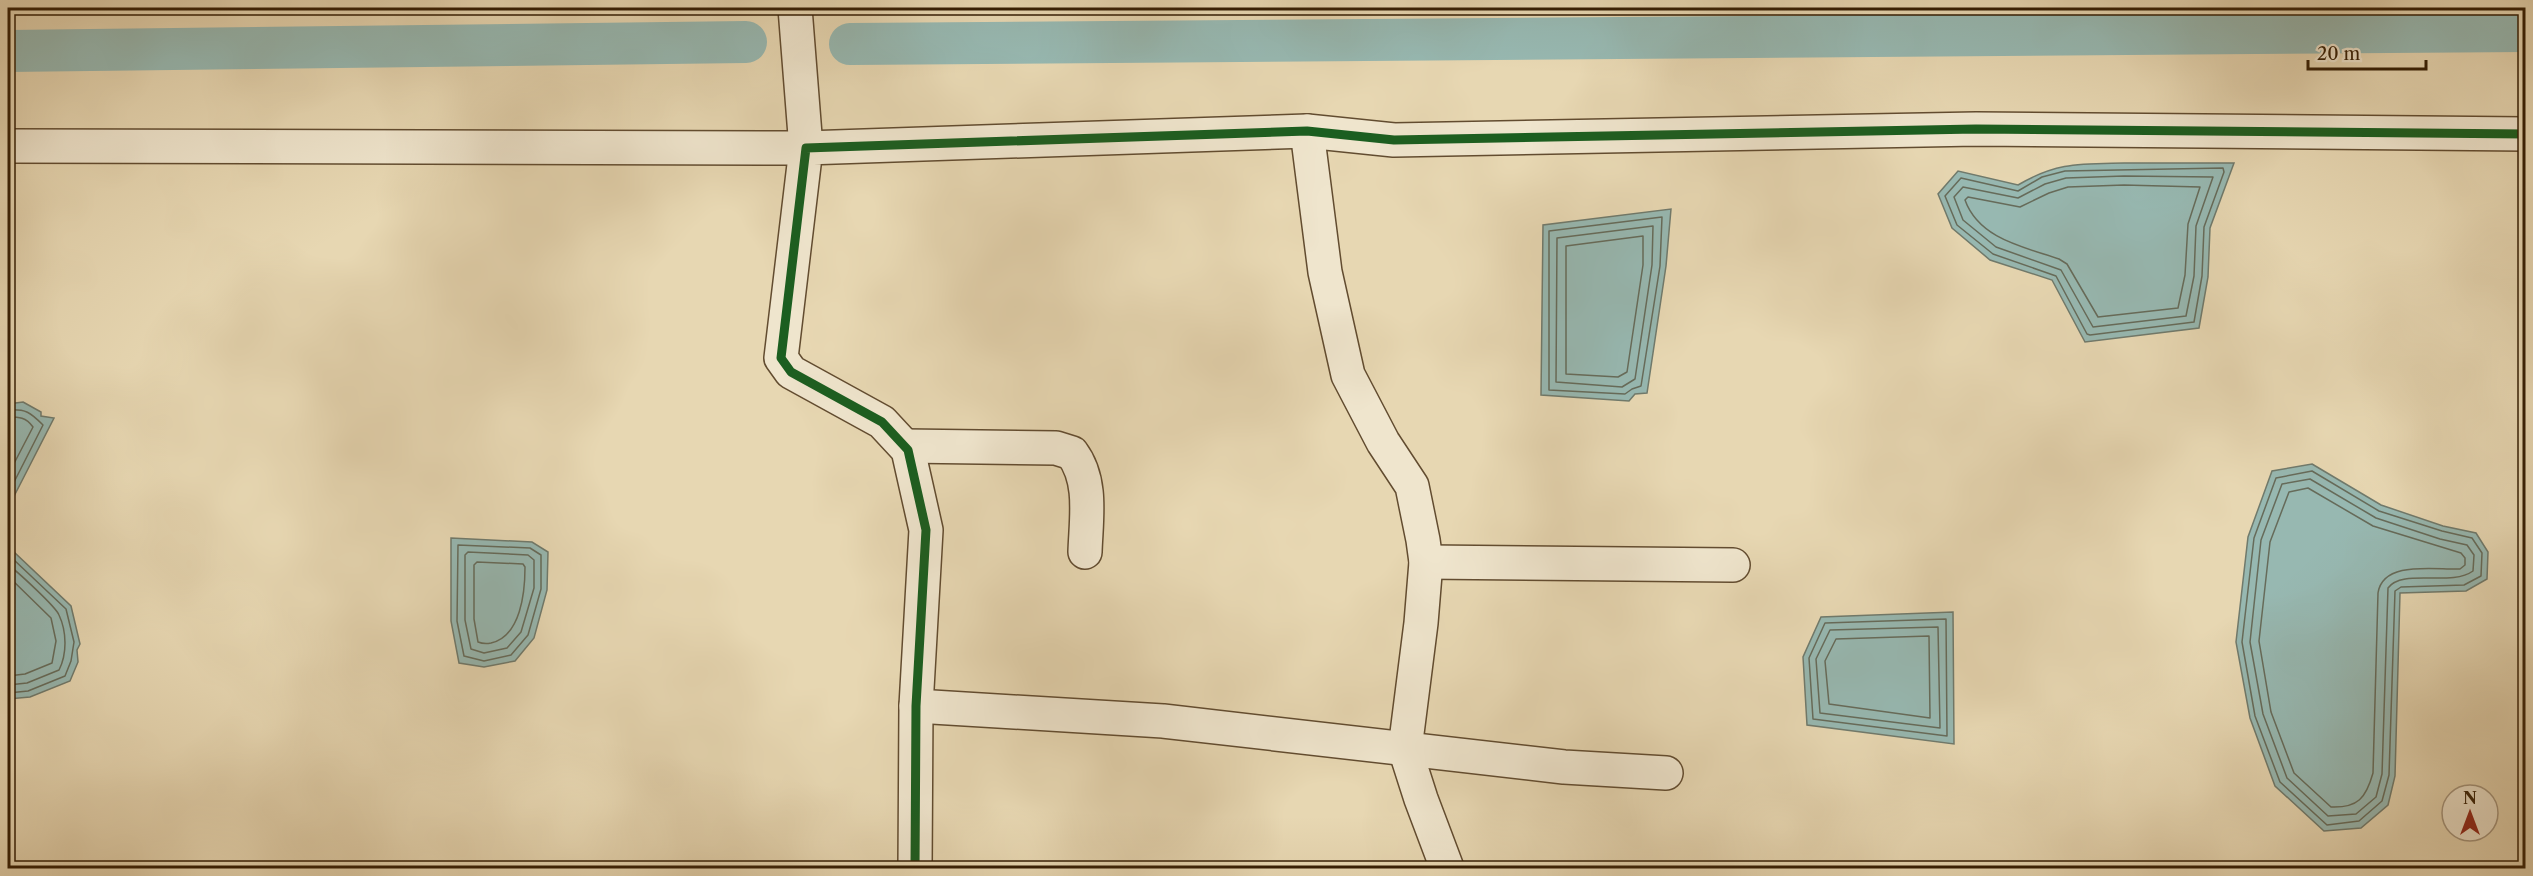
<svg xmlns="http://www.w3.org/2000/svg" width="2533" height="876" viewBox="0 0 2533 876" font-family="'Libre Caslon Text',serif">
<rect width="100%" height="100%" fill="#e7d7b2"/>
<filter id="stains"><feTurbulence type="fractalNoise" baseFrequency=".00333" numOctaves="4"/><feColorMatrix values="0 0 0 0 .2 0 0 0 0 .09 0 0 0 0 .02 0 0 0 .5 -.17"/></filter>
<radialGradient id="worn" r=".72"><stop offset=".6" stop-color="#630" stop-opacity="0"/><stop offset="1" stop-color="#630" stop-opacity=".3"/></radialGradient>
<g fill="#97b8b1" stroke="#707a6c" stroke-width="1.5">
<path d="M2124 163H2234L2210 228 2208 277 2199 328 2085 342 2052 280 1990 260 1952 228 1938 194 1958 171 2018 185C2057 162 2080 164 2124 163Z"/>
<polygon points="1671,209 1666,266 1647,393 1635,394 1629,401 1541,395 1543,225"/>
<polygon points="23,402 41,412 41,416 54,418 8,508 8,404"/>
<polygon points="2312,464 2381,505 2443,526 2476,533 2488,552 2487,579 2466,591 2400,593 2395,776 2388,805 2361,828 2324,831 2275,786 2250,718 2236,642 2248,537 2272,471"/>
<polygon points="451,538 532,542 548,552 547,590 534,638 515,661 484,667 459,663 451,621"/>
<polygon points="8,552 14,552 71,606 80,644 77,650 78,662 70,681 30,697 8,699"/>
<polygon points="1953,612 1954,744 1807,725 1803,657 1821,617"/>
</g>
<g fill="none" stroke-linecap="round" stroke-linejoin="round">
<g stroke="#666b5a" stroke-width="1.5">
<polygon points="2223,168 2224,172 2204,227 2202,276 2194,322 2090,335 2087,334 2056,276 1993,254 1957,225 1945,196 1961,178 2018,191 2042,177 2065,171"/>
<polygon points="2124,176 2213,177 2196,226 2194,276 2186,316 2093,327 2061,270 1996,247 1963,220 1954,197 1963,187 2018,198 2045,184 2066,178"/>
<path d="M2124 185 2200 187 2188 224 2185 275 2178 308 2098 317 2067 264 2059 259C2024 247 1979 239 1965 200L1968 197 2020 207 2049 193 2068 187Z"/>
<polygon points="1662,217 1660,266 1641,386 1632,389 1625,394 1549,390 1549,231"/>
<polygon points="1653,226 1652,265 1635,379 1622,387 1556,382 1557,238"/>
<polygon points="1643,236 1643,265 1627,372 1618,377 1566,374 1566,246"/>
<path d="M8 410C26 409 30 412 43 425L8 494"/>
<path d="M8 417C19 417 26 417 33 427L8 475"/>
<polygon points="2312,471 2379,511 2442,531 2472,538 2482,553 2481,576 2464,585 2401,587 2395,591 2389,775 2382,801 2359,821 2327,825 2280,782 2255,716 2242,642 2254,538 2276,478"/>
<path d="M2310 479 2376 518 2440 539 2467 545 2474 555 2473 571C2451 587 2402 568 2388 588L2382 774 2376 797 2356 814 2328 816 2287 778 2263 714 2250 642 2261 540 2282 484Z"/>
<path d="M2308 488 2373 526 2461 553 2465 558V565L2460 569C2435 570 2383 560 2378 593L2373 773C2366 798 2358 808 2331 807L2294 773 2271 712 2259 641 2270 542 2289 492Z"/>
<polygon points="458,545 530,548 541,555 541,589 528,635 511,655 484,661 464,656 457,621"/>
<polygon points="468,552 528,555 534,560 534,588 521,632 507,648 484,653 471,649 465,620 465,555"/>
<polyline points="8,558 13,559 66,609 74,642 71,661 65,676 28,691 8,693"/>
<path d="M477 562 523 564 525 567C525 592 521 636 491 643 486 644 483 644 478 642L474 619V565Z"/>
<path d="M8 565C16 570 56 607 59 615 67 632 67 654 59 670L27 683 8 685"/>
<polyline points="8,576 51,618 56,641 52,663 25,674 8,676"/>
<polygon points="1946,619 1947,736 1813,719 1809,658 1825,623"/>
<polygon points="1938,627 1940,728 1820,713 1816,659 1830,630"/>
<polygon points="1929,636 1930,718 1829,704 1825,661 1836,639"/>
</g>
<g stroke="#97b8b1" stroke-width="42">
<polyline points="850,44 2526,31"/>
<polyline points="8,51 746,42"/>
</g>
<defs>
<g id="minor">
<polyline points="1307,131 1325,272 1348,375 1383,442 1412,486 1423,540 1426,562 1421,623 1405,749 1421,799 1447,868"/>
<polyline points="8,146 806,148 795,8"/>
<path d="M905 446 1056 448 1072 453C1093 481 1086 519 1085 552"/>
<polyline points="1426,562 1733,565"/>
<polyline points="916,706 1163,721 1564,767 1666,773"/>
<polyline points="915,868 916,706 926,530 908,450 882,422 791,372 781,358 806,148 1307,131 1394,140 1976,129 2526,134"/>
</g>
</defs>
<use href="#minor" stroke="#624c30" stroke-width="36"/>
<use href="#minor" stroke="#efe5cd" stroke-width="33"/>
<defs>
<polyline id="cycleway" points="915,868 916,706 926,530 908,450 882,422 791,372 781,358 806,148 1307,131 1394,140 1976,129 2526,134"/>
</defs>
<use href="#cycleway" stroke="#efe5cd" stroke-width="13"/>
<use href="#cycleway" stroke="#1b5e20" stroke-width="9"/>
</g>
<rect width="2533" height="876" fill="none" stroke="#e7d7b2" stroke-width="30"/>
<rect x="9" y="9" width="2515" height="858" fill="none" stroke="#351e04" stroke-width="3"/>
<rect x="15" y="15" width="2503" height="846" fill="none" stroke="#351e04" stroke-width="1.5"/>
<g transform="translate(2470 813)"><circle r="28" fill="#efe5cd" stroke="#a5957d" stroke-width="1.5"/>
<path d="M0-4.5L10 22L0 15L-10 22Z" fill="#8f2418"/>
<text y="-9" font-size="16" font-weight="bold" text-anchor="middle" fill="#351e04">N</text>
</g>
<path d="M2308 60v9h118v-9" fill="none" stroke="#351e04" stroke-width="3"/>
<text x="2317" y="60" font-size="18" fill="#351e04" stroke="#efe5cd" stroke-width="4.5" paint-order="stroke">20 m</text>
<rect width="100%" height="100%" filter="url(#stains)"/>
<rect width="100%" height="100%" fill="url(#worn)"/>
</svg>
